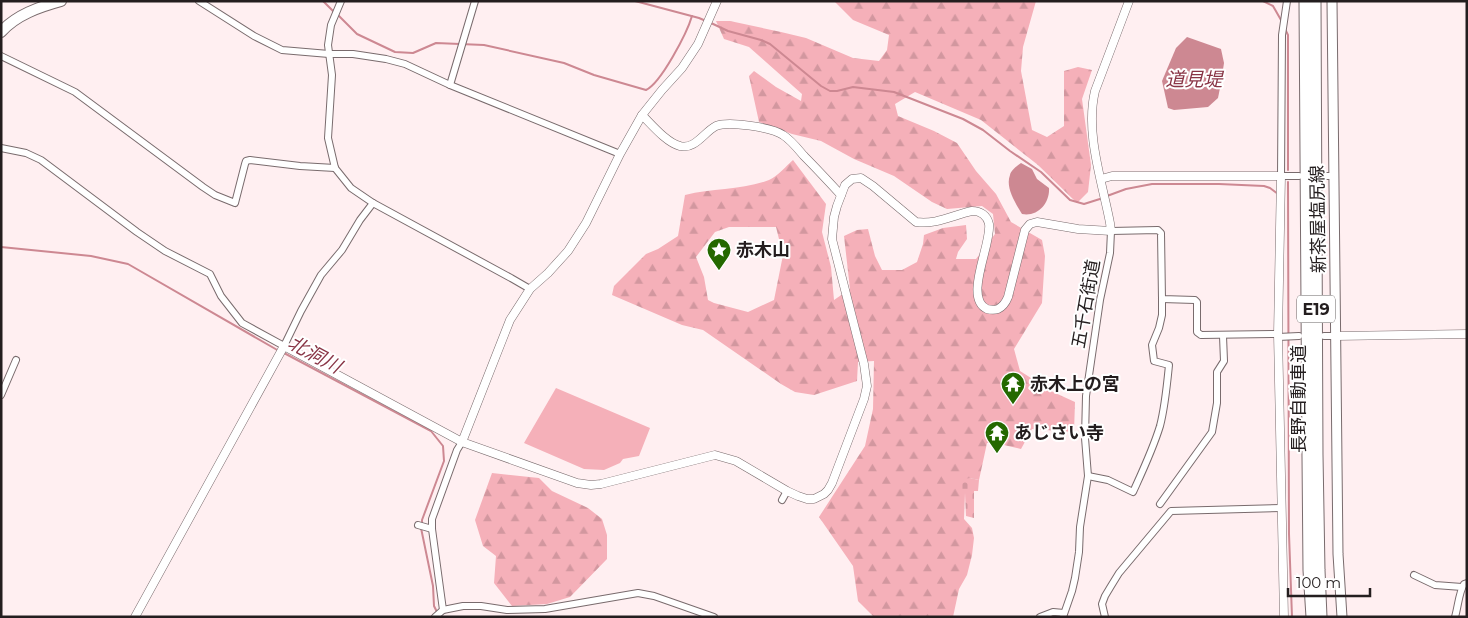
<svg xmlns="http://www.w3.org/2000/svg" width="1468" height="618" viewBox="0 0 1468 618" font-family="Montserrat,'Noto Sans JP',sans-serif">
<defs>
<pattern id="forest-firs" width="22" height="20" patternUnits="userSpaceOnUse" patternTransform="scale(1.25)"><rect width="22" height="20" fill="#f5b0b9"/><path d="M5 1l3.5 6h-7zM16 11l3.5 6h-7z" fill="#d2979f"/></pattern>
<pattern id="cemetery-stones" width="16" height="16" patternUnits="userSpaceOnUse" patternTransform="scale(1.25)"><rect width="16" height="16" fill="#f5b0b9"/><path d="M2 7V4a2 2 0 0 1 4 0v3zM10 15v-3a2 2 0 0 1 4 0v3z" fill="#d2979f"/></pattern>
</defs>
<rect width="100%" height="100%" fill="#ffeff1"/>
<g fill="url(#forest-firs)" fill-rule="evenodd">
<path d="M834 1H1036L1023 47 1021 71 1032 130 1047 137 1064 126V71L1078 67 1092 70 1082 99 1091 165 1088 192 1077 203 1038 165 981 120 915 92 895 104 898 116 934 131 957 143 976 171 996 194 1011 222 1042 240 1045 256 1042 303 1014 349 1020 371 1053 392 1075 402 1074 432 1032 429 1021 449 995 443H987L979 480 970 478 965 493 964 519 972 528 974 538 972 555 967 575 959 589 953 617H874L858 601 853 566 819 517 865 446 873 409 874 361 858 362 857 381 814 395 795 392 781 384 703 330 682 325 612 295 614 286 646 254 658 249 678 236 685 195C713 188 743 190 769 180 778 176 786 166 793 160L826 204 822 232 831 267 834 300 850 289 844 236 857 230 868 229 875 256 882 270H902L917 262 923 244 924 235 943 228 966 225 967 239 958 252 956 259H976L995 234 993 214 982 206 947 209 932 202 894 176 854 159 821 141 792 134 759 122 749 76 754 71 776 87 801 101 802 94 749 47 724 39 716 21H730L781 32 806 38 853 58 879 61 887 50 889 35 853 20ZM729 227H776L783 255 774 300 748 312 714 303 708 300 704 277 696 257 715 232Z"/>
<polygon points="492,473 539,478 552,491 588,508 602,519 607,535 607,559 570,597 547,604 512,606 494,583 496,556 483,546 475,520"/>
</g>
<polygon fill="url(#cemetery-stones)" points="970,478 979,480 978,491 974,491 974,518 966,516 965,493 958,491 959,480"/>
<polygon fill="#f5b0b9" points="556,388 650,428 639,456 623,459 620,463 604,470 584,469 524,443"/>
<g fill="#cd8892">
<polygon points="1187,37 1221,49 1224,63 1221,83 1218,98 1208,107 1174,110 1168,108 1162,81 1176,48"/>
<path d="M1021 163 1032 169 1037 179 1049 188C1050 203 1038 217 1022 214 1016 204 1005 188 1010 175 1011 170 1017 166 1021 163Z"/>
</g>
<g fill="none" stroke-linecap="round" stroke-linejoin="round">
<g stroke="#cd8892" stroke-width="2">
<polyline points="323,1 334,12"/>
<polyline points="635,1 699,18 706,21"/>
<polyline points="1263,1 1273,6 1281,20"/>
<path d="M338 15 357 34 395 52 413 53 436 43 484 45 564 63 594 75 646 90C661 83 687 33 692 16"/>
<polyline points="711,23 728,31 761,40 770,44 821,86 830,91 837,91 853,87 894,92 963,119 983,130 1010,151 1041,172 1070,200 1084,204 1103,198"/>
<polyline points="1285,29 1288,35 1288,170"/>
<polyline points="1288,182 1289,534 1292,617"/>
<polyline points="1107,196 1126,189 1152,184 1219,184 1264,186 1270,188 1278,194"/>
<polyline points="1,247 91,256 128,264 279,351"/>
<polyline points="284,353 431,431 443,446 444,461 422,520 422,523"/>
<polyline points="421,528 433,586 434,606 438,614"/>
</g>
<defs>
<g id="minor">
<polyline points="199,1 254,36 282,50 329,54 353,54 386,59 405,64 450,85 620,154"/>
<polyline points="341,1 331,25 328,45 332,75 328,138 335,168 351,188 373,203 511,278 530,289"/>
<polyline points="1287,1 1282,35 1281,176 1299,176"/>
<polyline points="1,56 75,92 203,187 215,195 235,203 245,164 246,161 250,160 300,166 335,168"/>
<polyline points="450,85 475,1"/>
<polyline points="1,148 26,153 41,160 137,232 165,251 210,274 221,296 242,323 284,346 301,311 321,275 342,250 360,220 373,203"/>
<polyline points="1321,176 1333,176"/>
<polyline points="1324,336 1336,336"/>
<polyline points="1278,337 1299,336"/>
<polyline points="1,395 16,360"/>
<path d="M1088 476 1108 480 1133 492C1143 470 1153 449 1160 426 1165 407 1167 385 1169 365L1154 361 1152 345 1159 328 1162 315V299"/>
<polyline points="782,500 787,491"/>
<polyline points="1160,504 1212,432 1217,403 1217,372 1224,361 1223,336"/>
<polyline points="418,525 432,529"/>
<polyline points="1414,575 1435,585 1462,587"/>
<polyline points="443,610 432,529 432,519 457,450 462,442"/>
<polyline points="435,617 443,610 463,606 481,606 507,610 545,609 638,593 654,596 714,617"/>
<polyline points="1040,617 1053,612 1064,613"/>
<polyline points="1063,617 1072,591 1075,578 1079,552 1080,527 1088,476 1085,438 1086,396 1100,300 1110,253 1111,231 1158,230 1161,233 1162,299 1195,300 1197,302 1197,332 1201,335 1278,334"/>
<polyline points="1105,617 1102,604 1105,596 1111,586 1119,573 1171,511 1281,508"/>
<path d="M1455 617C1458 607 1459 592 1464 584L1467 583"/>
</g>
<g id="tertiary">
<path d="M642 115C652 125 667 143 680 146 695 150 704 132 716 126 728 121 771 127 783 135 791 140 798 149 804 156 817 169 829 182 841 195"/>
<polyline points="1101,179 1112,176 1281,176 1278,334 1284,617"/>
<polyline points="1336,336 1467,334"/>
<polyline points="462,442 510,320 530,289 548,273 568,251 586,223 620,154 642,115 662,90 682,68 698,44 717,1"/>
<path d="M135 617 284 346 462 442 577 483 591 485 601 484 715 455 736 461 787 491 798 496 807 499H814L824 494 828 490 832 483 864 399 867 386 864 364 832 239 834 217 837 206 845 185 852 179 861 178 873 186 916 222C936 225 953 215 972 211 980 211 987 215 989 224 992 244 963 298 987 309 991 310 995 310 998 309 1004 306 1006 302 1008 297L1025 230 1030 224 1037 222 1078 229 1111 231 1110 223C1102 181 1085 133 1095 91L1129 1"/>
</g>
<polyline id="secondary" points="1332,1 1338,554 1342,617"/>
<path id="primary" d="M1 32C16 15 39 7 61 1"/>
<g id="motorway">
<polyline points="1305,1 1308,457 1309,570 1312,617"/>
<polyline points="1315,1 1317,455 1319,570 1321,617"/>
</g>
</defs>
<use href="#minor" stroke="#796b6d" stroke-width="8"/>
<use href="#tertiary" stroke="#796b6d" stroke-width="9"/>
<use href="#secondary" stroke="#796b6d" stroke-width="11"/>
<use href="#primary" stroke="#796b6d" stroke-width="12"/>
<use href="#motorway" stroke="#796b6d" stroke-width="13"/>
<use href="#minor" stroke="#fff" stroke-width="6"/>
<use href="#tertiary" stroke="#fff" stroke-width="8"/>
<use href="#secondary" stroke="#fff" stroke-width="9"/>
<use href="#primary" stroke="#fff" stroke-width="10"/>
<use href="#motorway" stroke="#fff" stroke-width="11"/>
</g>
<defs>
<symbol id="sight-pin" viewBox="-11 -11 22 30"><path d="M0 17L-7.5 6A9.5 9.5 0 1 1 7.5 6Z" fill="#246900" stroke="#fff"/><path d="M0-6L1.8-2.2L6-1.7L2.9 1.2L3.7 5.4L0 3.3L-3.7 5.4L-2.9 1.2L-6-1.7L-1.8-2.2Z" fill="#fff"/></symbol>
<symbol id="temple-pin" viewBox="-11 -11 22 30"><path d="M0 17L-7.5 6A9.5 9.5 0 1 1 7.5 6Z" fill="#246900" stroke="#fff"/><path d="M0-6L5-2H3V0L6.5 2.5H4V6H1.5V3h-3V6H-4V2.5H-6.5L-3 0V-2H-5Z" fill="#fff"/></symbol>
</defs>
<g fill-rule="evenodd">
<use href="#sight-pin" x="705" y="236" width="28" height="38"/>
<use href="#temple-pin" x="999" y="370" width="28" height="38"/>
<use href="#temple-pin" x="983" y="419" width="28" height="38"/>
</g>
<g text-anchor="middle" stroke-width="4" stroke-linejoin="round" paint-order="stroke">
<rect fill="#fff" stroke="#666262" stroke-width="1" x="1297" y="295.5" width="38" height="27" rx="4"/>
<g font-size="16" font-weight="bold" fill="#241e1f">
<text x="1316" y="315">E19</text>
</g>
<g font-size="18" fill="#241e1f" stroke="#fff">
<text transform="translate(1318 219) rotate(-91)" y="6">新茶屋塩尻線</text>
<text transform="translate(1086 304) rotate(-80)" y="6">五千石街道</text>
<text transform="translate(1299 399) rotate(-90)" y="6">長野自動車道</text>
</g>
<g font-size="18" font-weight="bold" fill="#241e1f" stroke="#fff" text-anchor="start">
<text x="736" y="256">赤木山</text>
<text x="1030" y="390">赤木上の宮</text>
<text x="1014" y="439">あじさい寺</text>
</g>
<g font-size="19" font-style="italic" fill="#893546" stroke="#fff">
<text x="1194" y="86">道見堤</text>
<text transform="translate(315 354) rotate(28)" y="7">北洞川</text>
</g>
</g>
<rect width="1468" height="618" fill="none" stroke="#241e1f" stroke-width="5"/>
<path d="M1288 588v8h82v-8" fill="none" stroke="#241e1f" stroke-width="2.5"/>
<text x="1296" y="588" font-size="15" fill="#241e1f" stroke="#ffffff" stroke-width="4" paint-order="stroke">100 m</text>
</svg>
